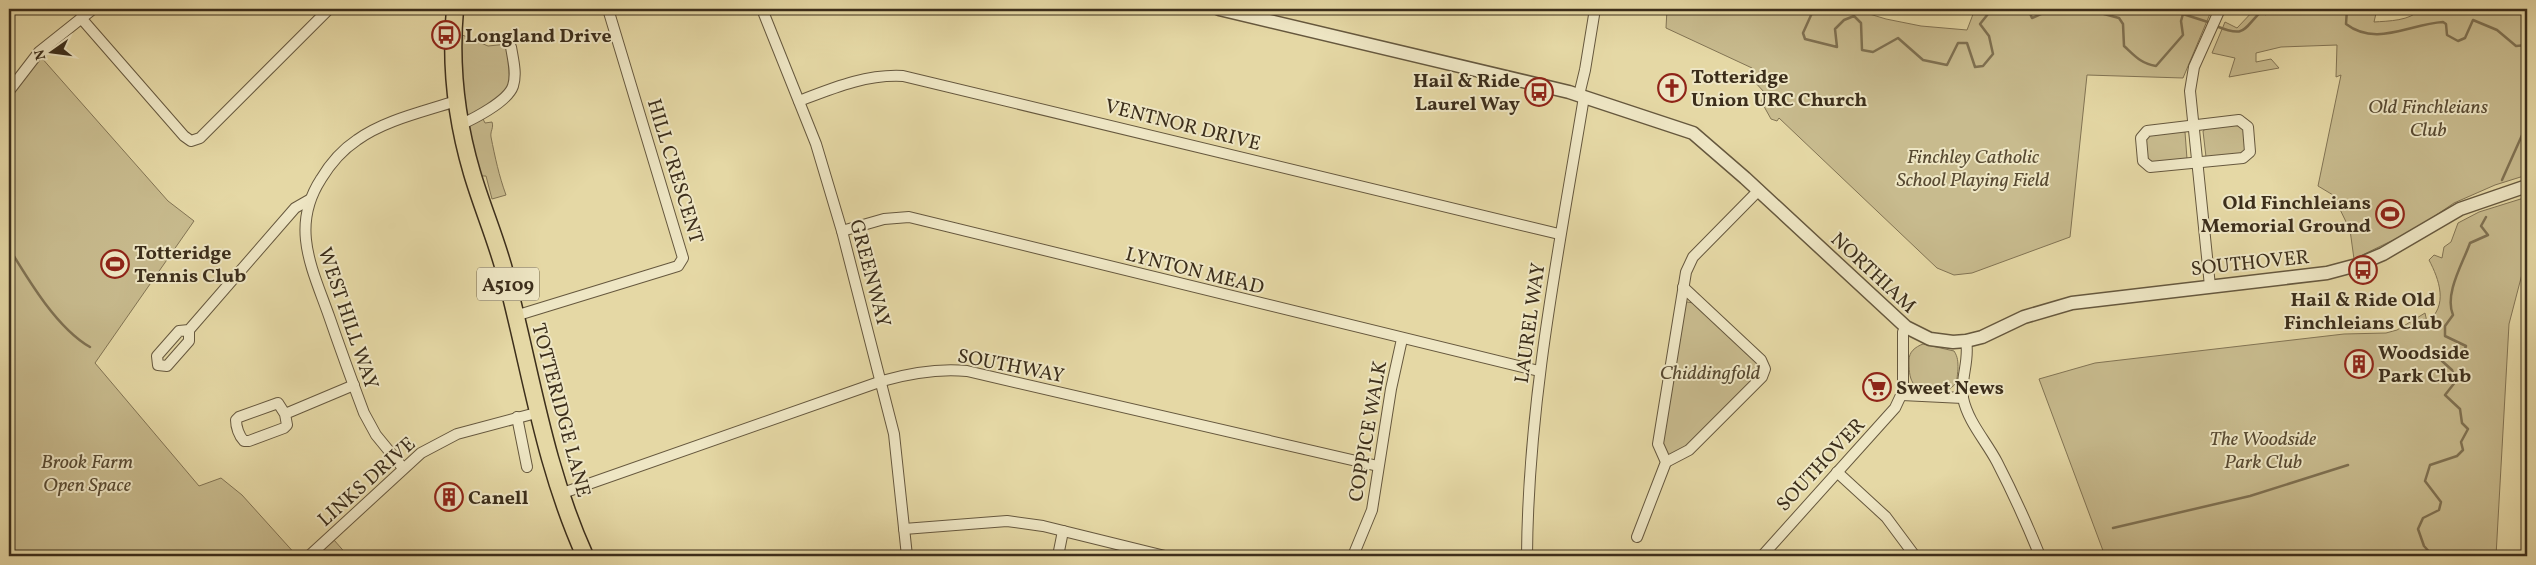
<svg xmlns="http://www.w3.org/2000/svg" width="2536" height="565" viewBox="0 0 2536 565" font-family="Vollkorn,serif">
<rect width="100%" height="100%" fill="#e5d8a5"/>
<filter id="stains"><feTurbulence type="fractalNoise" baseFrequency=".004" numOctaves="4"/><feColorMatrix values="0 0 0 0 .2 0 0 0 0 .09 0 0 0 0 .02 0 0 0 .5 -.17"/></filter>
<radialGradient id="worn" r=".72"><stop offset=".6" stop-color="#630" stop-opacity="0"/><stop offset="1" stop-color="#630" stop-opacity=".3"/></radialGradient>
<g fill="#c8bb8e" stroke="#827454">
<polygon points="1667,9 1853,9 1886,19 1921,26 1967,30 1975,9 2132,9 2175,14 2177,9 2212,9 2183,78 2087,75 2070,237 1972,273 1954,275 1937,268 1779,118 1777,121 1771,119 1761,101 1765,93 1752,79 1752,68 1666,28"/>
<path d="M2255 9 2266 15 2270 9H2377L2374 22C2388 21 2411 21 2420 9H2527V175L2495 185 2454 203 2414 230 2354 259 2350 230 2333 195 2318 186 2341 75 2336 77 2337 45 2281 47 2256 53V62L2271 59 2279 68 2229 77 2235 58 2212 53 2225 22 2237 28Z"/>
<path d="M460 34 488 46 508 44 512 76 509 86 482 117 485 123 492 122C494 128 490 131 491 137 495 157 499 176 506 195L492 199 486 176H480L460 95Z"/>
<polygon points="40,56 168,201 194,221 95,363 199,486 221,478 242,495 297,556 9,556 9,99"/>
<polygon points="2236,125 2245,129 2245,153 2209,158 2206,157 2203,131 2207,128"/>
<polygon points="2179,131 2185,132 2187,159 2151,164 2146,160 2146,136"/>
<path d="M2527 197V255L2509 324 2496 556H2190L2158 552 2140 556H2105L2039 379 2095 363 2344 334 2386 333 2397 330 2425 313 2427 322C2449 306 2439 279 2429 260L2434 255 2442 258 2444 247 2451 242 2458 223 2479 212Z"/>
<polygon points="1687,302 1694,303 1757,362 1760,368 1758,375 1691,445 1670,457 1663,450 1661,441 1683,304"/>
<path d="M1923 344 1954 351C1958 357 1958 362 1958 369 1957 376 1958 383 1952 387 1944 394 1918 393 1913 383 1909 377 1909 368 1909 360 1909 352 1915 347 1923 344Z"/>
<polygon points="334,540 348,556 314,556"/>
</g>
<g fill="none" stroke-linecap="round" stroke-linejoin="round">
<g stroke="#7f7152" stroke-width="2.5">
<polyline points="1801,9 1812,13 1803,33 1805,39 1837,47 1835,29 1844,20 1854,16 1861,23 1862,50 1873,52 1898,38 1923,60 1947,65 1958,43 1967,43 1975,67 1983,66 1993,54 1989,36 1980,24 1992,9"/>
<polyline points="2028,9 2032,18 2052,9"/>
<path d="M2100 9 2104 14 2119 18 2123 24 2124 46C2134 55 2141 64 2156 66L2183 35 2181 21 2183 14 2211 23"/>
<polyline points="2290,9 2301,9"/>
<path d="M2347 9 2346 24C2376 47 2409 24 2443 22L2446 24 2447 35 2458 41 2465 38 2473 20 2497 30 2516 46 2527 45"/>
<path d="M2216 26C2248 39 2242 28 2264 9"/>
<polyline points="2502,180 2527,124"/>
<path d="M9 248C29 281 57 328 90 347"/>
<polyline points="2113,528 2250,496 2348,465"/>
<path d="M2433 556 2424 546 2418 529 2423 518 2439 510 2441 502 2425 481 2430 465 2457 456 2463 450 2461 442 2468 429 2462 423 2460 409 2445 395 2456 381 2452 370 2442 361 2448 355 2456 352 2463 355 2466 346 2445 336V326L2453 315C2444 294 2463 263 2470 243L2488 235 2481 226 2486 217"/>
</g>
<defs>
<g id="minor">
<polyline points="762,9 816,144 842,231 894,434 907,556"/>
<polyline points="81,18 184,136 191,141 200,138 329,9"/>
<polyline points="9,91 39,52 93,9"/>
<polyline points="1579,95 1585,70 1595,9"/>
<path d="M799 101C833 88 866 74 903 76L1559 234"/>
<polygon points="2239,120 2248,127 2250,152 2243,158 2150,167 2143,161 2141,138 2147,131"/>
<path d="M460 125C475 118 508 101 513 86 517 74 513 59 511 47"/>
<polyline points="842,231 884,219 909,217 1539,371"/>
<polyline points="2210,286 2190,91 2194,67 2220,9"/>
<polyline points="515,316 678,266 683,258 608,9"/>
<polyline points="189,330 179,331 157,356 158,365 167,366 189,341 189,330 295,208 309,200"/>
<path d="M1966 341C1970 360 1960 379 1963 398 1968 422 1986 441 1997 462 2013 493 2027 524 2040 556"/>
<polyline points="1902,395 1963,398"/>
<path d="M285 414 278 403 239 417 236 420C236 427 239 436 244 441H249L284 428 287 425 285 414 354 385"/>
<polyline points="517,417 527,467"/>
<polyline points="1666,462 1689,450 1762,377 1765,369 1761,360 1683,287"/>
<path d="M403 468 376 435 364 413C352 381 340 348 329 316 312 268 290 227 321 179 330 164 342 150 357 140 385 120 423 112 456 101"/>
<polyline points="1837,472 1886,517 1915,556"/>
<path d="M560 494 882 381C910 373 937 368 967 371L1378 466"/>
<polyline points="904,529 1007,521 1043,526 1165,556"/>
<polyline points="1637,537 1666,462 1658,444 1686,272 1693,257 1759,190"/>
<polyline points="309,556 421,453 457,434 536,413"/>
<polyline points="1058,556 1063,531"/>
<polyline points="1353,556 1372,510 1391,389 1402,339"/>
<path d="M1527 556C1528 401 1559 249 1584 97"/>
<polyline points="1762,556 1895,408 1903,391 1903,332 1906,327"/>
</g>
<polyline id="tertiary" points="1219,9 1569,92 1693,133 1745,178 1906,327 1930,339 1953,342 1966,341 1982,337 2024,317 2072,303 2327,273 2357,265 2383,254 2460,209 2527,186"/>
<path id="primary" d="M455 9C450 64 456 119 472 173 482 207 496 239 505 273 531 370 543 463 585 556"/>
</defs>
<use href="#minor" stroke="#66583e" stroke-width="12"/>
<use href="#tertiary" stroke="#66583e" stroke-width="15"/>
<use href="#primary" stroke="#3c2e1b" stroke-width="19"/>
<use href="#minor" stroke="#eee6c4" stroke-width="10"/>
<use href="#tertiary" stroke="#eee6c4" stroke-width="12"/>
<use href="#primary" stroke="#e5d8a5" stroke-width="16"/>
</g>
<defs>
<symbol id="bus-ring" viewBox="-11 -11 22 22"><circle r="9.5" fill="#eee6c4" stroke="#8f2418" stroke-width="1.5"/><path d="M-5-6H5V4H4V6H2V4H-2V6H-4V4H-5ZM-3.5-4V0h7V-4ZM-3.5 1.2v1.5H-2V1.2ZM2 1.2v1.5H3.5V1.2Z" fill="#8f2418"/></symbol>
<symbol id="church-ring" viewBox="-11 -11 22 22"><circle r="9.5" fill="#eee6c4" stroke="#8f2418" stroke-width="1.5"/><path d="M-1.2-6h2.4v3.5h3.3v2.4h-3.3V6h-2.4V-.1h-3.3v-2.4h3.3Z" fill="#8f2418"/></symbol>
<symbol id="stadium-ring" viewBox="-11 -11 22 22"><circle r="9.5" fill="#eee6c4" stroke="#8f2418" stroke-width="1.5"/><path d="M0-5a6.5 5 0 1 0 0 10a6.5 5 0 1 0 0-10ZM-3.5-1.8h7v3.6h-7Z" fill="#8f2418"/></symbol>
<symbol id="building-ring" viewBox="-11 -11 22 22"><circle r="9.5" fill="#eee6c4" stroke="#8f2418" stroke-width="1.5"/><path d="M-4-6H4V6H1V3H-1V6H-4ZM-2.5-4.3h1.7v1.8h-1.7ZM.8-4.3h1.7v1.8H.8ZM-2.5-1h1.7V.8h-1.7ZM.8-1h1.7V.8H.8Z" fill="#8f2418"/></symbol>
<symbol id="supermarket-ring" viewBox="-11 -11 22 22"><circle r="9.5" fill="#eee6c4" stroke="#8f2418" stroke-width="1.5"/><path d="M-6-5.5h2.5l.6 2H6L4.5 2H-2.5L-4.4-4H-6ZM-1.5 3.2a1.3 1.3 0 1 0 .1 0ZM3 3.2a1.3 1.3 0 1 0 .1 0Z" fill="#8f2418"/></symbol>
</defs>
<g fill-rule="evenodd">
<use href="#bus-ring" x="430" y="19" width="32" height="32"/>
<use href="#church-ring" x="1656" y="72" width="32" height="32"/>
<use href="#bus-ring" x="1523" y="76" width="32" height="32"/>
<use href="#stadium-ring" x="2374" y="198" width="32" height="32"/>
<use href="#stadium-ring" x="99" y="248" width="32" height="32"/>
<use href="#bus-ring" x="2347" y="254" width="32" height="32"/>
<use href="#building-ring" x="2343" y="348" width="32" height="32"/>
<use href="#supermarket-ring" x="1861" y="371" width="32" height="32"/>
<use href="#building-ring" x="433" y="481" width="32" height="32"/>
</g>
<g text-anchor="middle" stroke-width="4" stroke-linejoin="round" paint-order="stroke">
<rect fill="#eee6c4" stroke="#71654e" stroke-width="1" x="477" y="267.5" width="62" height="33" rx="4"/>
<g font-size="19" font-weight="bold" fill="#3c2e1b">
<text x="508" y="291">A5109</text>
</g>
<g font-size="20" font-weight="bold" fill="#3c2e1b" stroke="#eee6c4" text-anchor="start">
<text x="465" y="42">Longland Drive</text>
<text x="1691" y="83">Totteridge<tspan x="1691" dy="23">Union URC Church</tspan></text>
<text x="1520" y="87" text-anchor="end">Hail &amp; Ride<tspan x="1520" dy="23">Laurel Way</tspan></text>
<text x="2371" y="209" text-anchor="end">Old Finchleians<tspan x="2371" dy="23">Memorial Ground</tspan></text>
<text x="134" y="259">Totteridge<tspan x="134" dy="23">Tennis Club</tspan></text>
<text x="2363" y="306" text-anchor="middle">Hail &amp; Ride Old<tspan x="2363" dy="23">Finchleians Club</tspan></text>
<text x="2378" y="359">Woodside<tspan x="2378" dy="23">Park Club</tspan></text>
<text x="1896" y="394">Sweet News</text>
<text x="468" y="504">Canell</text>
</g>
<g font-size="20" font-style="italic" fill="#584a32" stroke="#eee6c4">
<text x="2428" y="113">Old Finchleians<tspan x="2428" dy="23">Club</tspan></text>
<text x="1973" y="163">Finchley Catholic<tspan x="1973" dy="23">School Playing Field</tspan></text>
<text x="1710" y="379">Chiddingfold</text>
<text x="2263" y="445">The Woodside<tspan x="2263" dy="23">Park Club</tspan></text>
<text x="87" y="468">Brook Farm<tspan x="87" dy="23">Open Space</tspan></text>
</g>
<g font-size="20" fill="#3c2e1b" stroke="#eee6c4">
<text transform="translate(1183 124) rotate(14)" y="7">VENTNOR DRIVE</text>
<text transform="translate(676 171) rotate(73)" y="7">HILL CRESCENT</text>
<text transform="translate(2250 262) rotate(-6)" y="7">SOUTHOVER</text>
<text transform="translate(1195 270) rotate(14)" y="7">LYNTON MEAD</text>
<text transform="translate(1874 272) rotate(43)" y="7">NORTHIAM</text>
<text transform="translate(871 273) rotate(75)" y="7">GREENWAY</text>
<text transform="translate(349 318) rotate(71)" y="7">WEST HILL WAY</text>
<text transform="translate(1529 323) rotate(-82)" y="7">LAUREL WAY</text>
<text transform="translate(1011 365) rotate(11)" y="7">SOUTHWAY</text>
<text transform="translate(562 410) rotate(75)" y="7">TOTTERIDGE LANE</text>
<text transform="translate(1367 431) rotate(-80)" y="7">COPPICE WALK</text>
<text transform="translate(1820 464) rotate(-47)" y="7">SOUTHOVER</text>
<text transform="translate(366 481) rotate(-42)" y="7">LINKS DRIVE</text>
</g>
</g>
<rect width="2536" height="565" fill="none" stroke="#e5d8a5" stroke-width="30"/>
<rect x="10" y="10" width="2516" height="545" fill="none" stroke="#3c2e1b" stroke-width="2.5"/>
<rect x="15" y="15" width="2506" height="535" fill="none" stroke="#3c2e1b"/>
<g transform="translate(52 52) rotate(256)" stroke="#eee6c4" stroke-width="4" paint-order="stroke">
<path d="M0-4L9 19L0 12L-9 19Z" fill="#3c2e1b"/>
<text y="-8" font-size="14" font-weight="bold" text-anchor="middle" fill="#3c2e1b">N</text>
</g>
<rect width="100%" height="100%" filter="url(#stains)"/>
<rect width="100%" height="100%" fill="url(#worn)"/>
</svg>
